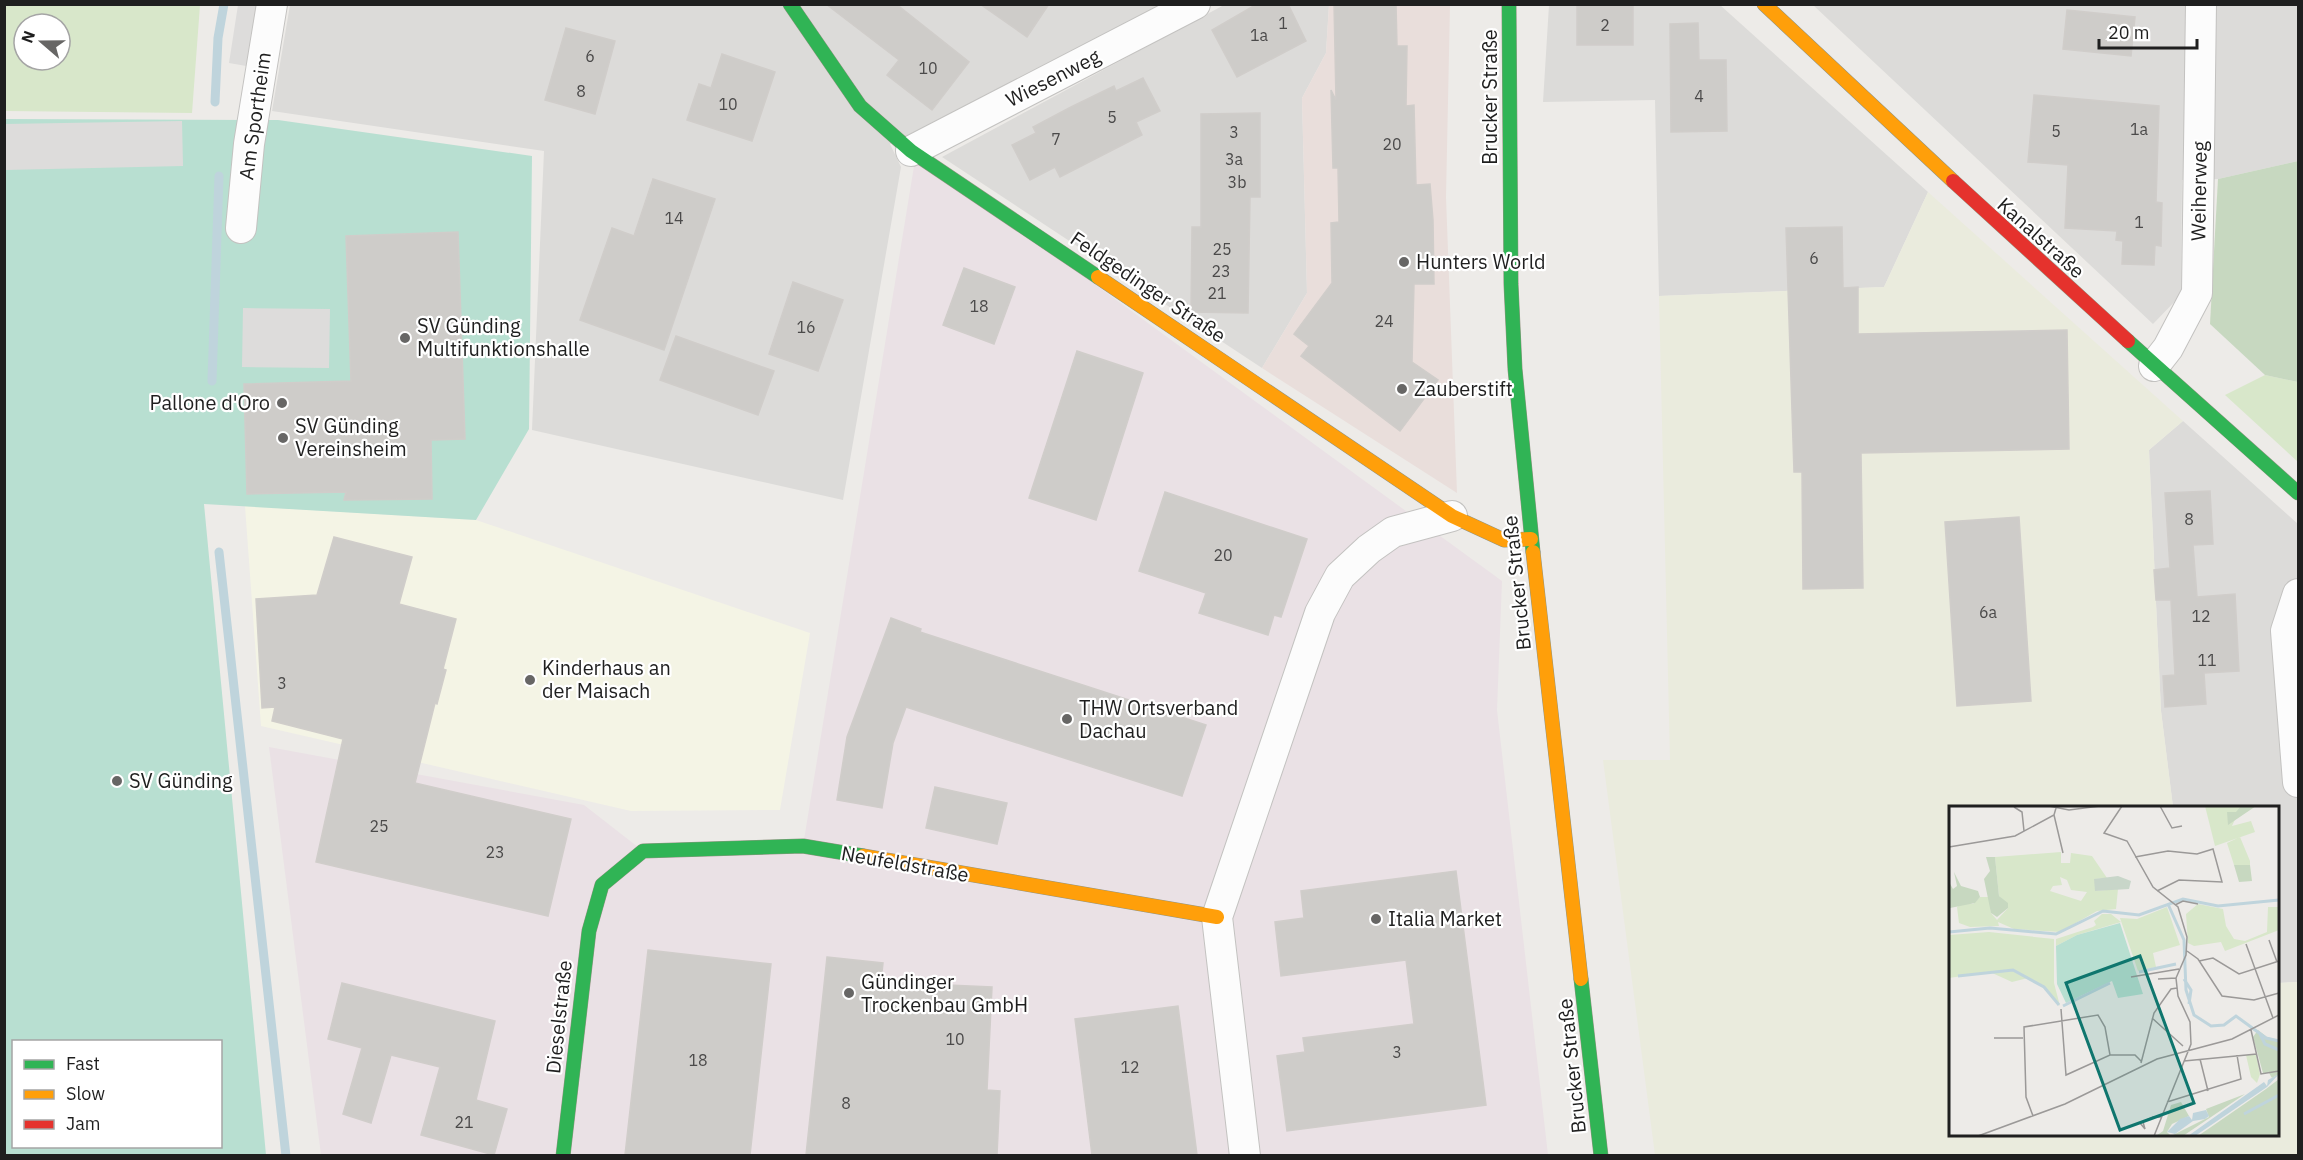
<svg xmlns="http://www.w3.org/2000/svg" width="2303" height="1160" viewBox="0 0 2303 1160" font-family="'IBM Plex Sans',sans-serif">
<rect width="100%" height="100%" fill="#edebe8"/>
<g fill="#dcdbd9">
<polygon points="290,5 1163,5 890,144 901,167 843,500 532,430 544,151 272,111"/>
<polygon points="1224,5 1329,5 1326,53 1302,98 1307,293 1262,368 942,157"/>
<polygon points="1549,5 1720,5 1928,192 1884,287 1659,296 1655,100 1543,102"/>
<polygon points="1813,5 2298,5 2298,161 2218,179 2182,180 2181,295 2153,324"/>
<polygon points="2183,421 2298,524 2298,982 2278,983 2278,808 2173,807 2161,711 2149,450"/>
</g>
<polygon fill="#e9dedb" points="1329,5 1450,5 1446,197 1457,493 1262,368 1307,293 1302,98 1326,53"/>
<polygon fill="#eae1e5" points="916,154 1502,581 1497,710 1548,1155 321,1155 269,747 584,805 643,851 803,846"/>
<polygon fill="#f4f4e5" points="245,506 476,520 810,633 780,810 631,811 261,726"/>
<polygon fill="#eaebdd" points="1928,192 2183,421 2149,450 2161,711 2173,807 1950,808 1950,1134 2278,1134 2278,983 2298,982 2298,1155 1655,1155 1603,760 1670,760 1659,296 1884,287"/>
<g fill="#d8e7ca" fill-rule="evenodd">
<path d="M4 5H200L192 113 5 111ZM24 24H60V60H24Z"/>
<polygon points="2265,375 2298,382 2298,462 2225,395"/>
</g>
<polygon fill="#c7d8c0" points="2298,161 2298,382 2265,375 2210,324 2218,179"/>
<path fill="#b8dfd1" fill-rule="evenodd" d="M5 119 278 120 532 156 529 429 476 520 204 504 266 1155H5ZM14 1042H220V1146H14Z"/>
<g fill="#dddcdb">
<polygon points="238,5 262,5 252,67 229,63"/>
<polygon points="182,121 183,166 5,170 5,124"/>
<polygon points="243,308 330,309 329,368 242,367"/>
</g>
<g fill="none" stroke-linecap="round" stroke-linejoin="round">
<g stroke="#bfd4dc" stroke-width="9">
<polyline points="215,102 218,38 224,4"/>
<polyline points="212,381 219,176"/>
<polyline points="219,552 286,1156"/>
</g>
</g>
<g fill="#ceccc9" stroke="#d0cdca" stroke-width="1.5">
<polygon points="826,4 896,4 969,62 932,110 887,75 899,60"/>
<polygon points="980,4 1049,4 1027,37"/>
<polygon points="1257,4 1288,4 1306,41 1237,77 1212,30"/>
<polygon points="1334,4 1396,4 1397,46 1407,46 1406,106 1414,105 1416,185 1430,184 1433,220 1434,284 1414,284 1412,362 1438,380 1400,431 1301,356 1309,346 1294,334 1332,283 1331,223 1339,222 1338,168 1333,168 1331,90 1336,100"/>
<rect x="1577" y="4" width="56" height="41"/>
<polygon points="2067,10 2135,17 2131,56 2063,49"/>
<polygon points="1698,23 1699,60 1726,60 1727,131 1671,132 1670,24"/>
<polygon points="566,28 615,41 595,114 545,100"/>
<polygon points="722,54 775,72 752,141 687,120 699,84 711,88"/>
<polygon points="1143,78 1160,111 1136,122 1142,135 1060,177 1055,167 1030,180 1012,145 1036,133 1033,127 1071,107 1114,86 1116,91"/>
<polygon points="2034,95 2159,106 2156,202 2162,203 2161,246 2155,245 2154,265 2122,264 2123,241 2116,240 2117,231 2065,228 2068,165 2028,162"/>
<polygon points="1260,113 1260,197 1250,197 1248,313 1191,312 1192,227 1201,227 1201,114"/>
<polygon points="653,179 715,199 664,350 580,320 612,228 634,236"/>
<polygon points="1842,227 1843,288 1858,287 1858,334 2067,330 2069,449 1861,453 1863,588 1803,589 1802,472 1794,472 1786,228"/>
<polygon points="458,232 465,439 431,440 432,499 344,500 346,492 247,494 244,384 351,381 346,236"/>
<polygon points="964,268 1015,287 994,344 943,325"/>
<polygon points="793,282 843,300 818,371 769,354"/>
<polygon points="676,336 774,371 758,415 660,380"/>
<polygon points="1077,351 1143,373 1096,520 1029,498"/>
<polygon points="2210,491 2213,544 2193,545 2197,597 2235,594 2239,671 2204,673 2206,704 2165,707 2163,676 2175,675 2171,600 2156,600 2154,570 2170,568 2165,493"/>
<polygon points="1165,492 1307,539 1281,617 1274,615 1268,635 1199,613 1206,593 1139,571"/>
<polygon points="2019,517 2031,701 1957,706 1945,522"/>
<polygon points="334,537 412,557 399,604 456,619 443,669 446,670 437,704 435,703 415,783 571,819 548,916 316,862 343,739 272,721 275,707 262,708 256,599 317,595"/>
<polygon points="891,618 921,629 920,632 1206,725 1182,796 906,707 893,743 882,808 837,800 847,737"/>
<polygon points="935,787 1007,803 997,844 926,828"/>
<polygon points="1456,871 1486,1105 1287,1131 1277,1056 1305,1052 1303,1038 1414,1024 1406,960 1281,976 1275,922 1304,918 1301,891"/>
<polygon points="648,950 771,964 750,1155 625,1155"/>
<polygon points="827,957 883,963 881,982 992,987 987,1090 1000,1091 997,1155 806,1155"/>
<polygon points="342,983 495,1021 476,1100 507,1109 494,1155 421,1135 440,1067 391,1055 371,1123 343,1114 362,1048 328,1039"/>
<polygon points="1178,1006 1197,1155 1092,1155 1075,1019"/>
</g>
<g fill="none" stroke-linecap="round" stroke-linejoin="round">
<defs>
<g id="street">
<polyline points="911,151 1195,4"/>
<polyline points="241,228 249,144 272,4"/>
<polyline points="2154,366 2168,348 2197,293 2201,4"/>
<polyline points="2298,594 2286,631 2298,782"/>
<polyline points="1245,1156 1217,917 1320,613 1340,576 1369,549 1393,532 1452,516"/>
</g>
<g id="fast">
<polyline points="790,4 860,106 911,151 1098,277"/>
<polyline points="1509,4 1511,284 1515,369 1533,552"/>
<polyline points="2128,341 2298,493"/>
<polyline points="1581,979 1601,1156"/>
<polyline points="563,1156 589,931 602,885 643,851 803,846 863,856"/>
</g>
<g id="slow">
<polyline points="1764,4 1953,181"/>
<polyline points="1098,277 1452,516 1504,540 1531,539"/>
<polyline points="1533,552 1581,979"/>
<polyline points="863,856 1217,917"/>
</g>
<polyline id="jam" points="1953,181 2128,341"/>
</defs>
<use href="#street" stroke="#c3c2c0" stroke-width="32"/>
<use href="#fast" stroke="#929582" stroke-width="15"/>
<use href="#slow" stroke="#929582" stroke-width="15"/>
<use href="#jam" stroke="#929582" stroke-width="15"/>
<use href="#street" stroke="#fcfcfc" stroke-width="30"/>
<use href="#fast" stroke="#30b455" stroke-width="14"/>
<use href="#slow" stroke="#ff9f0a" stroke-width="14"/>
<use href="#jam" stroke="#e5322d" stroke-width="14"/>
</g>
<g fill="#676665" stroke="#fff" stroke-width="2">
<circle cx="1404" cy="262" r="6"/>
<circle cx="405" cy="338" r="6"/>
<circle cx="1402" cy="389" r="6"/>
<circle cx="282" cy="403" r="6"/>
<circle cx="283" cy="438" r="6"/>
<circle cx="530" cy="680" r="6"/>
<circle cx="1067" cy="719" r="6"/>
<circle cx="117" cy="781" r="6"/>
<circle cx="1376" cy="919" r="6"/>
<circle cx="849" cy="993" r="6"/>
</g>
<g text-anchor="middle" stroke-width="4.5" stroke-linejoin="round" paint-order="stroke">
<g font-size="16" fill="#4b4a4a">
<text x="1283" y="29">1</text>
<text x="1605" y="31">2</text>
<text x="1259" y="41">1a</text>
<text x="590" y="62">6</text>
<text x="928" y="74">10</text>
<text x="581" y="97">8</text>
<text x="1699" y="102">4</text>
<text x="728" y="110">10</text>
<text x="1112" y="123">5</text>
<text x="2139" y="135">1a</text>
<text x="2056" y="137">5</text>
<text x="1234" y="138">3</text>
<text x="1056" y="145">7</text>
<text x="1392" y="150">20</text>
<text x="1234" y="165">3a</text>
<text x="1237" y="188">3b</text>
<text x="674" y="224">14</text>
<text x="2139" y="228">1</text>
<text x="1222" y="255">25</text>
<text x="1814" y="264">6</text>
<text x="1221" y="277">23</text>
<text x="1217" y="299">21</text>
<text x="979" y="312">18</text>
<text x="1384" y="327">24</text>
<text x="806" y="333">16</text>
<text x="2189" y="525">8</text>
<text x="1223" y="561">20</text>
<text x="1988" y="618">6a</text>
<text x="2201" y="622">12</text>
<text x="2207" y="666">11</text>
<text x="282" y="689">3</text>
<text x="379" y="832">25</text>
<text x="495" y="858">23</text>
<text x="955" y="1045">10</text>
<text x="1397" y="1058">3</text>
<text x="698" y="1066">18</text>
<text x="1130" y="1073">12</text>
<text x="846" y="1109">8</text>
<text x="464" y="1128">21</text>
</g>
<g font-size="20" fill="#1f1f1f" stroke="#fff">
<text transform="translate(1053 78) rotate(-27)" y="7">Wiesenweg</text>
<text transform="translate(1490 97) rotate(-90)" y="7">Brucker Straße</text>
<text transform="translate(255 116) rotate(-82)" y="7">Am Sportheim</text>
<text transform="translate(2199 191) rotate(-89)" y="7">Weiherweg</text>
<text transform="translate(2041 238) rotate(42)" y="7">Kanalstraße</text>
<text transform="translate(1148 287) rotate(34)" y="7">Feldgedinger Straße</text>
<text transform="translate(1517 583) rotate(-96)" y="7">Brucker Straße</text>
<text transform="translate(905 864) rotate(10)" y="7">Neufeldstraße</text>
<text transform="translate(559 1017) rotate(-84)" y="7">Dieselstraße</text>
<text transform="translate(1572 1066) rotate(-96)" y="7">Brucker Straße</text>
</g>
<g font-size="20" fill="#1f1f1f" stroke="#fff" text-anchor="start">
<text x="1416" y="269">Hunters World</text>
<text x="417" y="333">SV Günding<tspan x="417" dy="23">Multifunktionshalle</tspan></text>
<text x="1414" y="396">Zauberstift</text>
<text x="270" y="410" text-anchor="end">Pallone d'Oro</text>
<text x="295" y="433">SV Günding<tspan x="295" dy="23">Vereinsheim</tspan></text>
<text x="542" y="675">Kinderhaus an<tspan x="542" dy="23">der Maisach</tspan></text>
<text x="1079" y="715">THW Ortsverband<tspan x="1079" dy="23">Dachau</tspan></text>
<text x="129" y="788">SV Günding</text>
<text x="1388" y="926">Italia Market</text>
<text x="861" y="989">Gündinger<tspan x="861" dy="23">Trockenbau GmbH</tspan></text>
</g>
</g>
<g transform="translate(1949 806)">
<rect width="330" height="330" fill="#edebe8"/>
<path d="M256 0H292L283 20 302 15 306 26 266 40ZM291 31 301 55V59H285L278 37ZM112 46V57H121L122 47 143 50 158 72 146 73V85L169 83 167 103 148 105 111 126 65 123 49 116 50 120 21 121 10 117 8 101 16 96 24 98 31 91H41L42 107 48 114 59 102 50 90 46 51ZM111 71 118 74 122 84 138 86 132 95 101 85 104 80 113 79ZM249 98 274 103 277 120 285 133 296 135 318 126 319 101H330V124L276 145 272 136 245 140 239 137 237 108ZM218 101 231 139 204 147 207 161 189 165 171 112 188 113ZM153 108H162L172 116 128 129 107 140V133L144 121 147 119 145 115ZM40 126 105 133V177L111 200 94 181 79 172 63 176 41 166 0 172V129ZM297 249H307L311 268 308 277 302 271Z" fill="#d8e7ca" fill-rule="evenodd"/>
<path d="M292 0H307L279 19 278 6H287ZM37 51H46L50 90 59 97V102L48 111 42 107 35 73 41 65ZM285 59H301L303 75 290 76ZM5 66 12 80 29 85 31 91 26 97 1 102 0 76 4 83 8 80ZM309 224 318 231 330 234V268L323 272 320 267H314L304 231ZM330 273V330H249L317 283ZM296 288 234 330H207L214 325 222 299 232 296 240 310 223 318 218 326 222 330 260 311 257 303Z" fill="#c7d8c0"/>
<path d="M169 70 182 75 180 83 146 85 145 73Z" fill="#c8d6c9"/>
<path d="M171 117 194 188 169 192 163 175 117 197 108 178 107 140 128 129Z" fill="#b8dfd1"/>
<path d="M330 268 318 281 246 330H239L315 276 318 280 319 274ZM257 304 260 310 256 313 244 315 226 328 218 326 231 313 240 310 243 314 244 307Z" fill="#bfd4dc"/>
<path fill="none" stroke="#bfd4dc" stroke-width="3" d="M219 98 235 134 237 184 245 209 262 220 275 219 287 210 317 232 330 235M0 126 41 122 107 128 154 105 190 109 234 93 269 100 330 94M190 166 227 158M9 170 64 164 95 181 110 199M235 173 242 184 240 198M114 200 161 177M311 228 316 238 330 244M295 308 330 289"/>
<path fill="none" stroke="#9b9998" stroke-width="1.5" d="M100 0 120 4 151 0M173 0 155 27 178 35 204 81 229 101 238 131 237 149 227 172 229 190 241 216 242 238 205 330M211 0 223 22 233 20M65 1 73 6 75 25M105 9 114 47M0 41 66 30 105 9 107 2M186 51 219 45 248 48 264 43 273 76 230 74 208 85M226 99 234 95 249 98M320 134 328 156M297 138 324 212M238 145 249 153 273 190 305 194 330 187M250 155 264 152 290 168 330 155M182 171 230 163M209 173 227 172M112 203 117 269 161 249H186L192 255M203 212 234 240M302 224 312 268 330 265M45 232H74M251 253 259 285M235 255 308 248M192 257 205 207 222 183 228 182M218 296 292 273 288 249M84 310 77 291 75 221 149 209 156 221 161 249M194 316 196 323 191 317 204 311H212M29 330 116 298 208 253 283 233 330 209"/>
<path fill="#0f766e" fill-opacity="0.15" stroke="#0f766e" stroke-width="3" d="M191 150 245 297 171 324 117 177Z"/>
<rect width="330" height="330" fill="none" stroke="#1f1f1f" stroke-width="3"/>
</g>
<rect width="2303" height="1160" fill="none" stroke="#1f1f1f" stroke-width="12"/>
<rect x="12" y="1040" width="210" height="108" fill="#ffffff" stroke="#a5a5a5" stroke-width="1.5"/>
<rect x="24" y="1060" width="30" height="9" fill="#30b455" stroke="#a5a5a5" stroke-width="1.5"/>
<text x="66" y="1070" font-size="18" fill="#1f1f1f">Fast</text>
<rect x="24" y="1090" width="30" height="9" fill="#ff9f0a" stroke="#a5a5a5" stroke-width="1.5"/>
<text x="66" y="1100" font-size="18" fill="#1f1f1f">Slow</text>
<rect x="24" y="1120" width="30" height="9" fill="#e5322d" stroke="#a5a5a5" stroke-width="1.5"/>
<text x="66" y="1130" font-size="18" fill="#1f1f1f">Jam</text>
<g transform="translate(42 42) rotate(290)"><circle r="28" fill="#ffffff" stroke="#a5a5a5" stroke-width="1.5"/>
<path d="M0-4.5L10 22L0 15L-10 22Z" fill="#676665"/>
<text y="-9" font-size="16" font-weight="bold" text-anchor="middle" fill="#1f1f1f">N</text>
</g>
<path d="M2099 39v9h98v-9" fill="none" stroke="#1f1f1f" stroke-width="3"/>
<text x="2108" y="39" font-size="18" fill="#1f1f1f" stroke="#ffffff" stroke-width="4.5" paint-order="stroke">20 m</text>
</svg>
